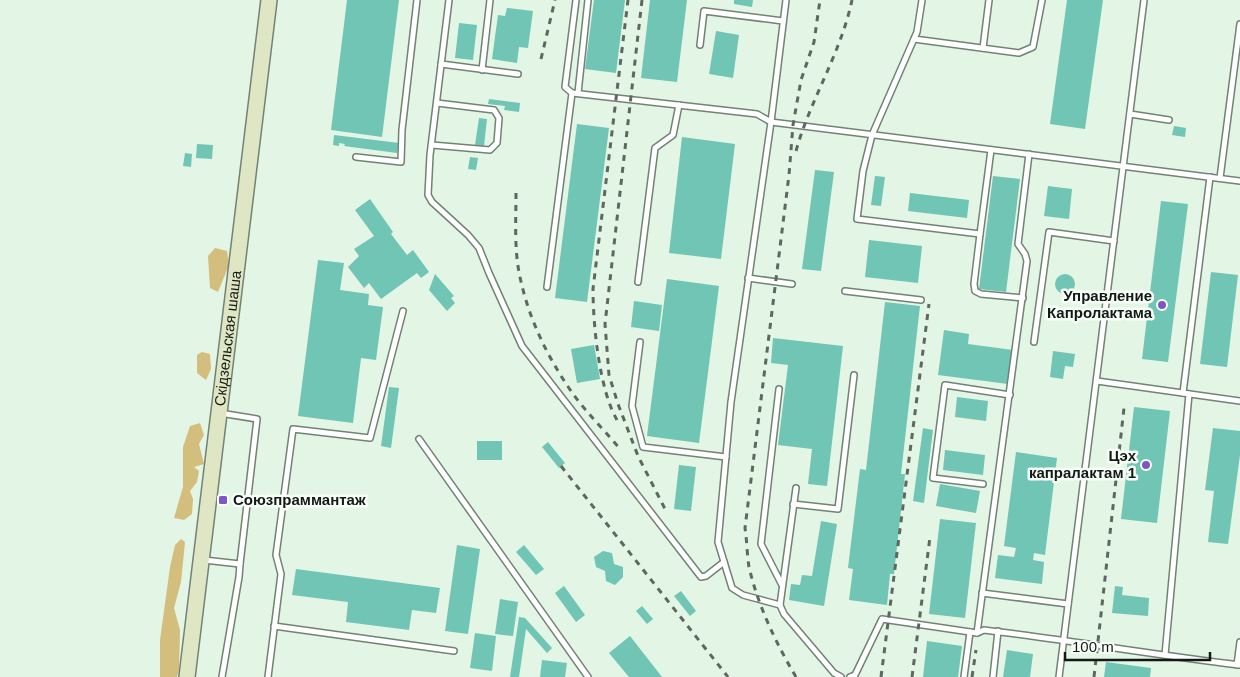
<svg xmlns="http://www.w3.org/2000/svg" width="1240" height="677" viewBox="0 0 1240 677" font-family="Arial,sans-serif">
<rect width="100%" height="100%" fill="#e3f5e5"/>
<g fill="#d4be7d">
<polygon points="215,248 227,251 229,265 218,292 210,288 208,256"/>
<polygon points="202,352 210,354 211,369 206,380 197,373 197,355"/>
<polygon points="200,423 204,435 199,444 204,464 194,467 199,471 197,482 190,491 193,499 192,514 184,520 174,518 183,487 183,447 190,426"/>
<polygon points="181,539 185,542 181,582 174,608 180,630 179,669 177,677 160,677 160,640 170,567 175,545"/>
</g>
<g fill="#70c5b4">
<polygon points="347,0 399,0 382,137 331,130"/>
<polygon points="594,0 625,0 616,73 585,69"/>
<polygon points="650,0 687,0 677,82 641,78"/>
<polygon points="734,0 753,0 752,7 734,4"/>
<polygon points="1067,0 1103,0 1085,129 1050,124"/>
<polygon points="507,8 533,11 528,48 519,47 517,63 492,59 498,15 505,16"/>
<polygon points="459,23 477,25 473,60 455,58"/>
<polygon points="716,31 739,35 733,78 709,74"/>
<polygon points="489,99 520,103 519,112 504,110 505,106 488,104"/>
<polygon points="479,118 487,119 484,146 475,145"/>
<polygon points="577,124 609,128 587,302 555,298"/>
<polygon points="1174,126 1186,128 1185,137 1172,135"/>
<polygon points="334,135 399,143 397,153 344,146 345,144 339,143 339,146 333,145"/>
<polygon points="682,137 735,144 721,259 669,253"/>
<polygon points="197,144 213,145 212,159 196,158"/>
<polygon points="185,153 192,154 191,167 183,166"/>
<polygon points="470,157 478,158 476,170 468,169"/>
<polygon points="815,170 834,172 821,271 802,269"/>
<polygon points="875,176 885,177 881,206 871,205"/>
<polygon points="993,176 1020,179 1006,292 979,289"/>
<polygon points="1048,186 1072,189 1069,219 1044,216"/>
<polygon points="910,193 969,200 967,218 908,211"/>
<polygon points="370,199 393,232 391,234 407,255 413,250 429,272 421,278 417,273 381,299 369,283 364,288 348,267 359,256 354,249 374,236 355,210"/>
<polygon points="1161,201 1188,204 1168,362 1142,359"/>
<polygon points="869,240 922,246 918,283 865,277"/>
<polygon points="318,260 344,263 340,290 369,294 368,305 383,307 376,360 361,358 353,423 298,416"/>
<polygon points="1211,272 1238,275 1227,367 1200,364"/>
<circle cx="1065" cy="284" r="10"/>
<polygon points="435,274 454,296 451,298 455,303 447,311 429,290"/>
<polygon points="667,279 719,286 699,443 647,436"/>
<polygon points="634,301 662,305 659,331 631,327"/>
<polygon points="885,302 920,306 901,474 905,474 894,574 890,574 887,605 849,600 853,569 848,568 860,469 866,470"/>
<polygon points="944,330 969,334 968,344 1013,350 1008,384 938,375"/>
<polygon points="773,338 843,346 827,486 808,484 812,449 778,445 788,365 771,363"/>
<polygon points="594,345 600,379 577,383 571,349"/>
<polygon points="1053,351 1075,354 1073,367 1065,366 1063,379 1050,377"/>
<polygon points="389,387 399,388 391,448 381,446"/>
<polygon points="957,397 988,401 986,421 955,417"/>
<polygon points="1134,407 1170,411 1157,523 1121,519"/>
<polygon points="923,428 933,430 924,503 913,501"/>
<polygon points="1213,428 1240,431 1240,455 1228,544 1208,542 1214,491 1205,490"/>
<rect x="477" y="441" width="25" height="19"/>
<polygon points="548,442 565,463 559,468 542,447"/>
<polygon points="945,450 985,455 983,475 943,470"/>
<polygon points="1016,452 1057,458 1045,555 1034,553 1033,560 1044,562 1042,584 995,578 998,555 1014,557 1016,548 1004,546"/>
<polygon points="679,465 696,467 691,511 674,509"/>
<polygon points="940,484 980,491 976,513 936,506"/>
<polygon points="940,519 976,523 965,618 929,614"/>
<polygon points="821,521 837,524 824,606 789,600 791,584 800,585 802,575 812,576"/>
<polygon points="457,545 480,549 468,634 445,631"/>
<polygon points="524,545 544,569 536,575 516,552"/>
<polygon points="603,551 612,553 614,564 623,567 623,577 615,585 606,581 605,571 596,567 594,557"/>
<polygon points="296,569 440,588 436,613 412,610 409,630 346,622 348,602 292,595"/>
<polygon points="564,586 585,615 576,622 555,593"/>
<polygon points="1115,586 1123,587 1122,595 1149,598 1148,616 1112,613"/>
<polygon points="681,591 696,611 690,616 674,596"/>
<polygon points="500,599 518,602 513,636 495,634"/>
<polygon points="642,606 653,619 647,624 636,611"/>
<polygon points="519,617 525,618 552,648 547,653 526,629 519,677 510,677"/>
<polygon points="475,633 496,636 492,671 470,668"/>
<polygon points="630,636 662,677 629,677 609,653"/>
<polygon points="927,641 962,646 958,677 923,677"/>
<polygon points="1007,650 1033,654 1030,677 1003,677"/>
<polygon points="542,660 567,663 565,677 540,677"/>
<polygon points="1106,662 1151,668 1150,677 1104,677"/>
</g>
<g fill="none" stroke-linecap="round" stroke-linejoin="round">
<defs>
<g id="lane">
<polyline points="449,0 430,155 428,195 432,202 468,235 479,248 489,273 522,346 701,577 706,576 724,562"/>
<polyline points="922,0 917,32 872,135 863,171 857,219 980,234 991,150"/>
<polyline points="914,39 1019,53 1033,47 1042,0"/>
<polyline points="700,45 704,11 783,21"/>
<polyline points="983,48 989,0"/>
<polyline points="441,64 518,74"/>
<polyline points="482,70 490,0"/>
<polyline points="572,93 757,114 771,122 1240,181"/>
<polyline points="578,93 588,0"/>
<polyline points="1130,114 1169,120"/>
<polyline points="432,145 490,150 497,143 499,118 494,110 437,103"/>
<polyline points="356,157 401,162 402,130 417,0"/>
<polyline points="1220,178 1240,24"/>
<polyline points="980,234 974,284 975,291 981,294 1023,298"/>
<polyline points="748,278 792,284"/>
<polyline points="638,282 655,148 673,135 679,105"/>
<polyline points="547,287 572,93 565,87 576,0"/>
<polyline points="845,291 921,300"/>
<polyline points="640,342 632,406 643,447 726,457"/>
<polyline points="1034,342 1049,232 1114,241"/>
<polyline points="1097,381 1240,401"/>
<polyline points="779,389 761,544 782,585"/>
<polyline points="1183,393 1210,177"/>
<polyline points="419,439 588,677"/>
<polyline points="983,484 933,478 945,385 1010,395"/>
<polyline points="796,488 780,605 784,614 834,673 841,677"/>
<polyline points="793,504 838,509 854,375"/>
<polyline points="204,560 240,564 257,419 220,413"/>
<polyline points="982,593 1068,604"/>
<polyline points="780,605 743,595 732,588 718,542 731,402 771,122 786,0"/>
<polyline points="274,626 454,651"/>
<polyline points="977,633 1027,261 1025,254 1018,244 1029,154"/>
<polyline points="1165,655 1189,394"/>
<polyline points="1237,665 1240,642"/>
<polyline points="222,677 239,577 240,564"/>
<polyline points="268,677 281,574 276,555 293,429 370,438 403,311"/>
<path d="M850 677 855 675 882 619 977 633 984 630C1069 640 1154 655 1240 665"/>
<polyline points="964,677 970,632"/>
<polyline points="993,677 998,631"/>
<polyline points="1059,677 1144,0"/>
</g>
<g id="secondary">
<path id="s1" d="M187 677 269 0"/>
</g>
</defs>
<use href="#lane" stroke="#728275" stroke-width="8"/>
<use href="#secondary" stroke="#728275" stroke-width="18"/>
<use href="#lane" stroke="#fff" stroke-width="5"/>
<use href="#secondary" stroke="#dfe6c4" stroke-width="15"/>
<g stroke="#5e685f" stroke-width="3" stroke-dasharray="6 6" stroke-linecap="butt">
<polyline points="642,0 605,324 609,375 618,404 638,456 665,509"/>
<polyline points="541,59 555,0"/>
<path d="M796 151C810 100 841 53 852 0"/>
<path d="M516 193C516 221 514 250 520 277 529 320 548 358 573 394 587 413 605 431 620 449"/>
<path d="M617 420C599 389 593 324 593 289L628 0"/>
<polyline points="561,466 728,677"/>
<path d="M796 677C776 643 758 606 749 567 747 555 747 541 745 528L789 175 793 125 801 80 814 42 820 0"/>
<polyline points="881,677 929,304"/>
<polyline points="912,677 930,537"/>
<polyline points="972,677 976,650"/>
<polyline points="1094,677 1124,408"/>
</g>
</g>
<g fill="#7f54cd" stroke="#f7fff8" stroke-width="2">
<circle cx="1162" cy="305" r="5"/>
<circle cx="1146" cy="465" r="5"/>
<rect x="218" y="495" width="10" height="10" rx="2.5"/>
</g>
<g text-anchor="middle" stroke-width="5" stroke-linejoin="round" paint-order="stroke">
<g font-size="15" font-weight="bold" fill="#131914" stroke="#f7fff8" text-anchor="end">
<text x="1152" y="301">Управление<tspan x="1152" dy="17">Капролактама</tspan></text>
<text x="1136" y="461">Цэх<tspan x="1136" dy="17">капралактам 1</tspan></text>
<text x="233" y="505" text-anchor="start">Союзпраммантаж</text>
</g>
<g font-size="15" fill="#131914" stroke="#f7fff8">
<text dy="5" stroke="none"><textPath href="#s1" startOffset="341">Скідзельская шаша</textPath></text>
</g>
</g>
<path d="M1065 652v8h145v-8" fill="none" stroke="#131914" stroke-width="2.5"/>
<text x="1072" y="652" font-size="15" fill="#131914" stroke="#f7fff8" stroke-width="4" paint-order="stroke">100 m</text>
</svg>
